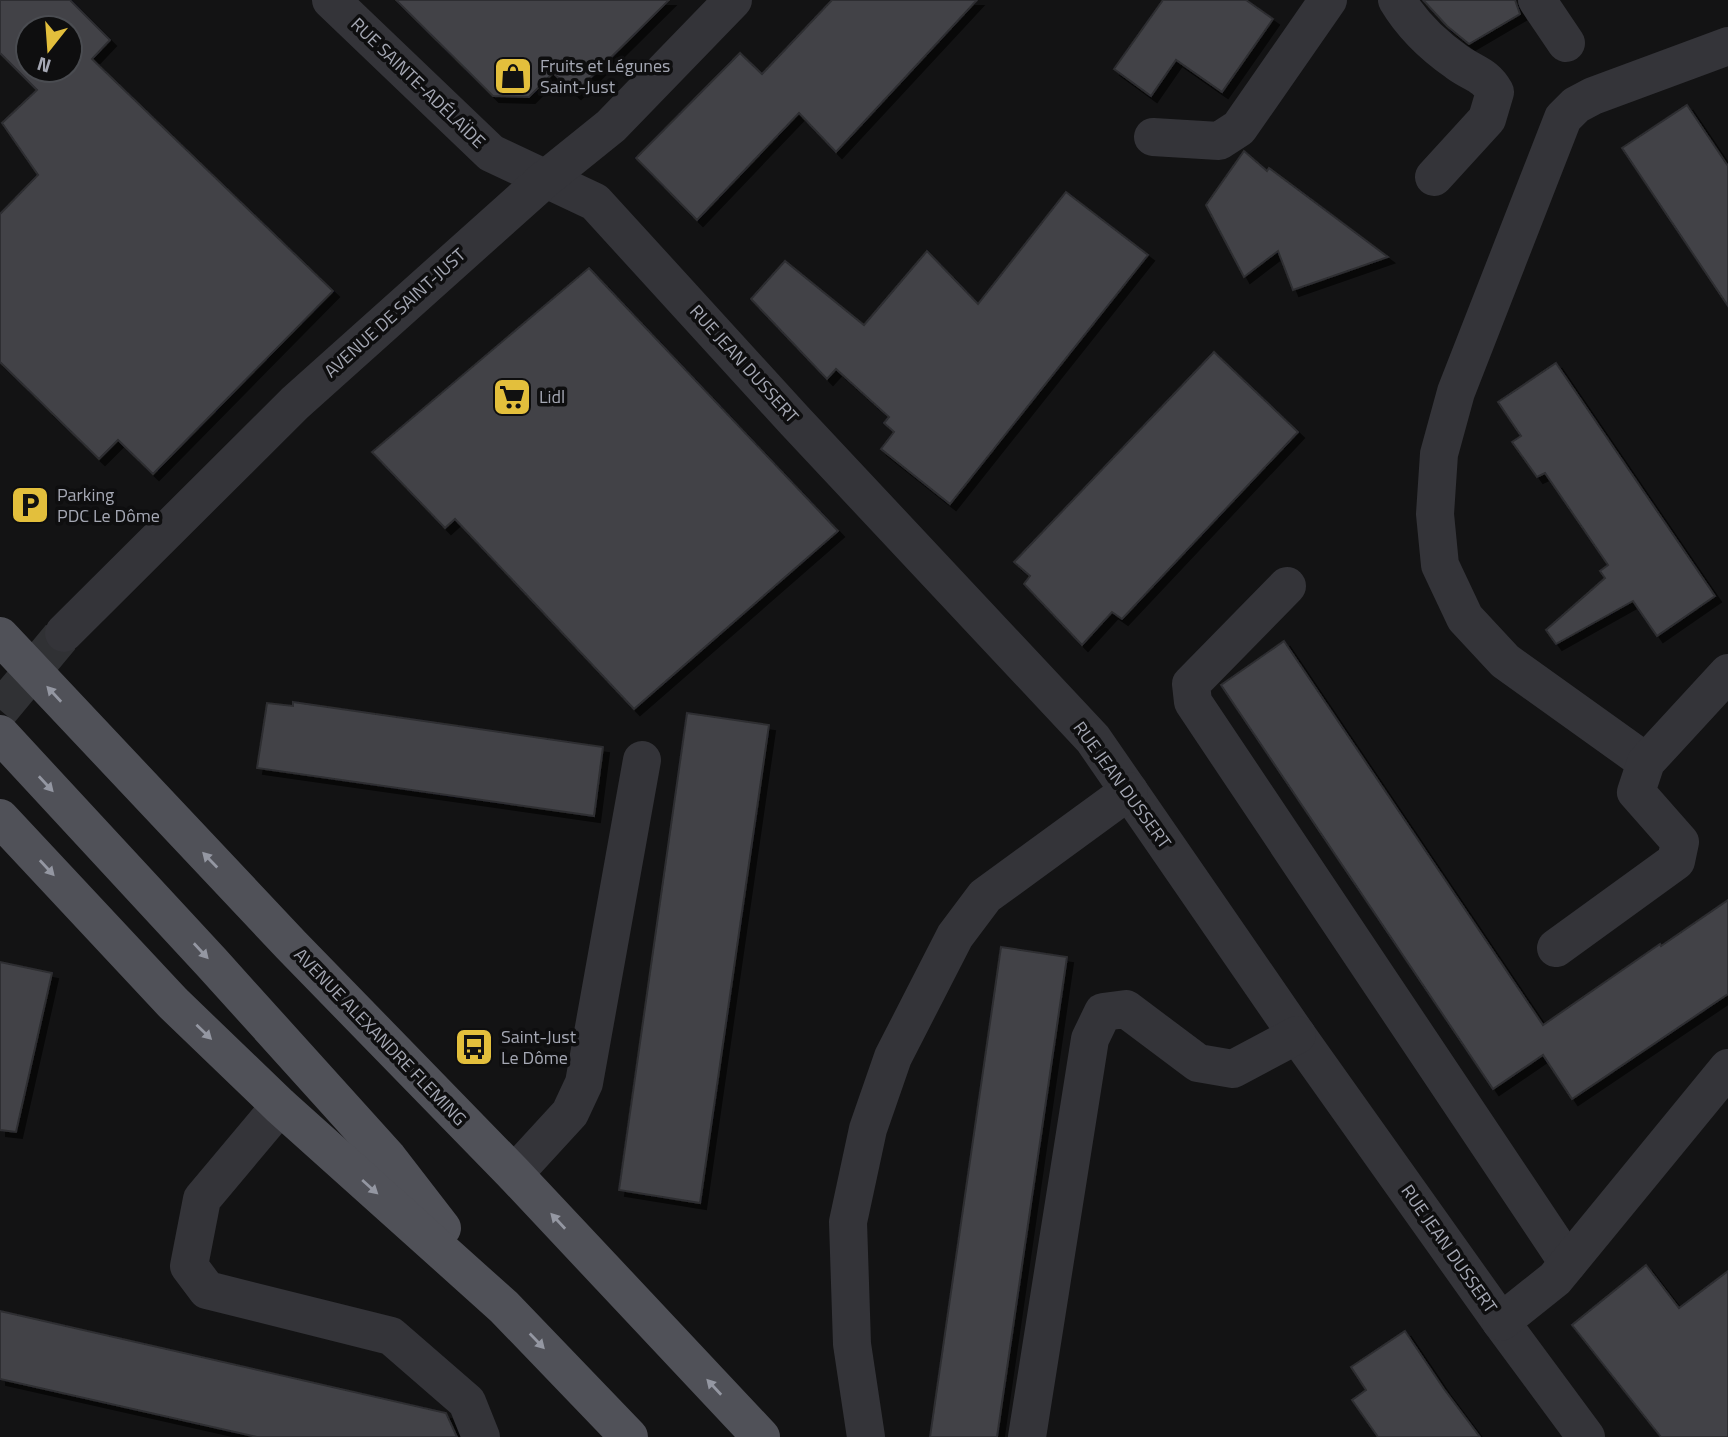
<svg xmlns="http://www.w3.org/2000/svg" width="1728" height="1437" viewBox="0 0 1728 1437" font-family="'Titillium Web',sans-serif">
<defs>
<filter id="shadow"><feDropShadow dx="6" dy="6" stdDeviation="0" flood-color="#0009"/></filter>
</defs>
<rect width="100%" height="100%" fill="#131314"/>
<g fill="#424347" stroke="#2d2d30" stroke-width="2" fill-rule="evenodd" filter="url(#shadow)">
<path d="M0 0H70L110 40 92 59 333 291 153 474 118 440 99 459 0 362V214L38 175 2 123 37 90 0 53ZM28 28H70V70H28Z"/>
<polygon points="396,0 669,0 575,93 553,73 529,97 493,96"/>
<polygon points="832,0 977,0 836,152 799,113 697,220 636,158 740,53 762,74"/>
<polygon points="1163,0 1246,0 1273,19 1222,92 1176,60 1151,96 1114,69"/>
<polygon points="1423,0 1515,0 1520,14 1469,44 1447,26"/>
<polygon points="1687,105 1728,166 1728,306 1622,148"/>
<polygon points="1244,151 1267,171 1269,168 1388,257 1293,290 1278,251 1244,277 1206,205"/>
<polygon points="1066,192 1148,255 950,504 881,449 894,432 884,423 889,417 836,369 827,379 751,299 785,261 864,325 927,251 978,304"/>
<polygon points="589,268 838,531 634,709 455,519 445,528 372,452"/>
<polygon points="1214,352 1298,432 1122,619 1112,612 1082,645 1024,584 1030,576 1014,562"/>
<polygon points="1556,363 1715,596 1657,636 1633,601 1556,644 1546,630 1605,578 1600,571 1608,565 1545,473 1537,477 1512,442 1521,436 1498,402"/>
<polygon points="1284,641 1543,1025 1660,944 1661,946 1728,900 1728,994 1572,1099 1543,1055 1493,1089 1221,685"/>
<polygon points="293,702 603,747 594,816 257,768 267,703 293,706"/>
<polygon points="687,713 769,725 700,1203 619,1190"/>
<polygon points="1001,947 1067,957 997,1437 930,1437"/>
<polygon points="0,962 52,973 16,1132 0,1130"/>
<polygon points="1646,1265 1679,1308 1728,1271 1728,1437 1661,1437 1572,1325"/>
<polygon points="0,1311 446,1413 457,1437 257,1437 0,1379"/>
<polygon points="1405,1331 1444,1389 1480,1437 1378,1437 1352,1400 1366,1390 1351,1367"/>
</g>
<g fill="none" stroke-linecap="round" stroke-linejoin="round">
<polyline stroke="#303134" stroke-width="38" stroke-dasharray="38 19" stroke-linecap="butt" points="0,710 64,633"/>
<g stroke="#343439" stroke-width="38">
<polyline points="331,0 491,153 595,202 795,421 1093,739 1297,1035 1501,1322 1586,1437"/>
<path d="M1397 0C1412 25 1434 46 1457 62 1473 74 1485 74 1495 92L1487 119 1434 177"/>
<polyline points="1537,0 1566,43"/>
<polyline points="1153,137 1219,141 1239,128 1328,0"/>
<polyline points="1287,586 1191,684 1193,702 1568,1263"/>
<polyline points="64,633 295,403 544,180 611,126 733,0"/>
<polyline points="1646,762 1505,661 1465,618 1440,565 1435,514 1439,454 1456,392 1563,118 1576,105 1593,96 1728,46"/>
<polyline points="1556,948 1676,861 1680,842 1636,792 1646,762 1728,673"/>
<polyline points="280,1106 202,1199 189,1266 207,1290 391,1336 467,1402 481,1437"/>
<polyline points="514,1174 570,1113 584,1083 642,760"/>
<polyline points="1501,1322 1555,1279 1728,1068"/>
<polyline points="866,1437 852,1344 848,1222 868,1129 893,1057 955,936 985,896 1129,791"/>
<polyline points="1027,1437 1090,1039 1103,1012 1126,1009 1198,1063 1233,1069 1297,1035"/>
</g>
<g stroke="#505158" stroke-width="38">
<polyline points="0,636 291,945 514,1174 761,1437"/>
<polyline points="0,734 212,963 388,1158 442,1228"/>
<polyline points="0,818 173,1003 280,1106 504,1307 629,1437"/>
</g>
</g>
<defs><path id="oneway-solid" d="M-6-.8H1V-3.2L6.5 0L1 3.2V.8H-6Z" transform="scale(1.75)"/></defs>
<g fill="#9497a2">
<use href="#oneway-solid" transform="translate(54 694) rotate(-133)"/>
<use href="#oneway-solid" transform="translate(46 784) rotate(47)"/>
<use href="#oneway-solid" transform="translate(210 860) rotate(-134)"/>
<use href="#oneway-solid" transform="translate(47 868) rotate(47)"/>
<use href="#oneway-solid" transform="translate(201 951) rotate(47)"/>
<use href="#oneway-solid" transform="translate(204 1032) rotate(44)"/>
<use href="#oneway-solid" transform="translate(370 1187) rotate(42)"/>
<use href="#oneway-solid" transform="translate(558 1221) rotate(-133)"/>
<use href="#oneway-solid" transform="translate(537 1341) rotate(46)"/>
<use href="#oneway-solid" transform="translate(714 1387) rotate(-133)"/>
</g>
<defs>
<symbol id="shop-square" viewBox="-11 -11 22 22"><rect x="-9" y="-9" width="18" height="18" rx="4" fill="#e3bf3c" stroke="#0e0e0f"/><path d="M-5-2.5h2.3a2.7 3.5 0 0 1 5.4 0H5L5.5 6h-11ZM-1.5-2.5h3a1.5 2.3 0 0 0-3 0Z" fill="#111"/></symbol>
<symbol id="supermarket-square" viewBox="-11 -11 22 22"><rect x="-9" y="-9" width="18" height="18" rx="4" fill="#e3bf3c" stroke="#0e0e0f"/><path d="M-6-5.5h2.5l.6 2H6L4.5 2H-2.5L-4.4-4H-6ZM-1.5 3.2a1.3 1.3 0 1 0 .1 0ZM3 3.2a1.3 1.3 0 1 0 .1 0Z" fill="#111"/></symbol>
<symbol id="parking-square" viewBox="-11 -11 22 22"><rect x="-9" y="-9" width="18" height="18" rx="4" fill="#e3bf3c" stroke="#0e0e0f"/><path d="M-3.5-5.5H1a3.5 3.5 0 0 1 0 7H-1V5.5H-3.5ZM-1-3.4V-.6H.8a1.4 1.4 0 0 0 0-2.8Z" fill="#111"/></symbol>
<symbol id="bus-square" viewBox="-11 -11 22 22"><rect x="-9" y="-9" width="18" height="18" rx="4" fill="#e3bf3c" stroke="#0e0e0f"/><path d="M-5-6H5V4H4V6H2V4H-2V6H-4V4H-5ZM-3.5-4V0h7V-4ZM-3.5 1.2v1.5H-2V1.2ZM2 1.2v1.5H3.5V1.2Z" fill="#111"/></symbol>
</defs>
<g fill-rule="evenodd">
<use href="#shop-square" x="491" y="54" width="44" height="44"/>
<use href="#supermarket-square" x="490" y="375" width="44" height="44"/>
<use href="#parking-square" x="8" y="483" width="44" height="44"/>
<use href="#bus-square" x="452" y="1025" width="44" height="44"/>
</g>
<g text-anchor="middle" stroke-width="7" stroke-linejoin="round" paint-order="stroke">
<g font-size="18" fill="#a5a8b4" stroke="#0e0e0f" text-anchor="start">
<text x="540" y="72">Fruits et Légunes<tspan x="540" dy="21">Saint-Just</tspan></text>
<text x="539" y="403">Lidl</text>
<text x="57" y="501">Parking<tspan x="57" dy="21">PDC Le Dôme</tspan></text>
<text x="501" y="1043">Saint-Just<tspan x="501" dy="21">Le Dôme</tspan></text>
</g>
<g font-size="18" fill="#a5a8b4" stroke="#0e0e0f">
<text transform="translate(418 83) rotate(44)" y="6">RUE SAINTE-ADÉLAÏDE</text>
<text transform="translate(395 313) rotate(-42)" y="6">AVENUE DE SAINT-JUST</text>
<text transform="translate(744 364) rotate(48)" y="6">RUE JEAN DUSSERT</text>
<text transform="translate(1122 785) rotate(54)" y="6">RUE JEAN DUSSERT</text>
<text transform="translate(380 1037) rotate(46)" y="6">AVENUE ALEXANDRE FLEMING</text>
<text transform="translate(1449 1249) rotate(55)" y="6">RUE JEAN DUSSERT</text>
</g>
</g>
<g transform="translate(49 49) rotate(197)"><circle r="33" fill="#0e0e0f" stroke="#4a4c51" stroke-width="2"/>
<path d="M0-5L12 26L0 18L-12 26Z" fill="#e3bf3c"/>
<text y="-10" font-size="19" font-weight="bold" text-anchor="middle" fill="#a5a8b4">N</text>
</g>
</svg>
